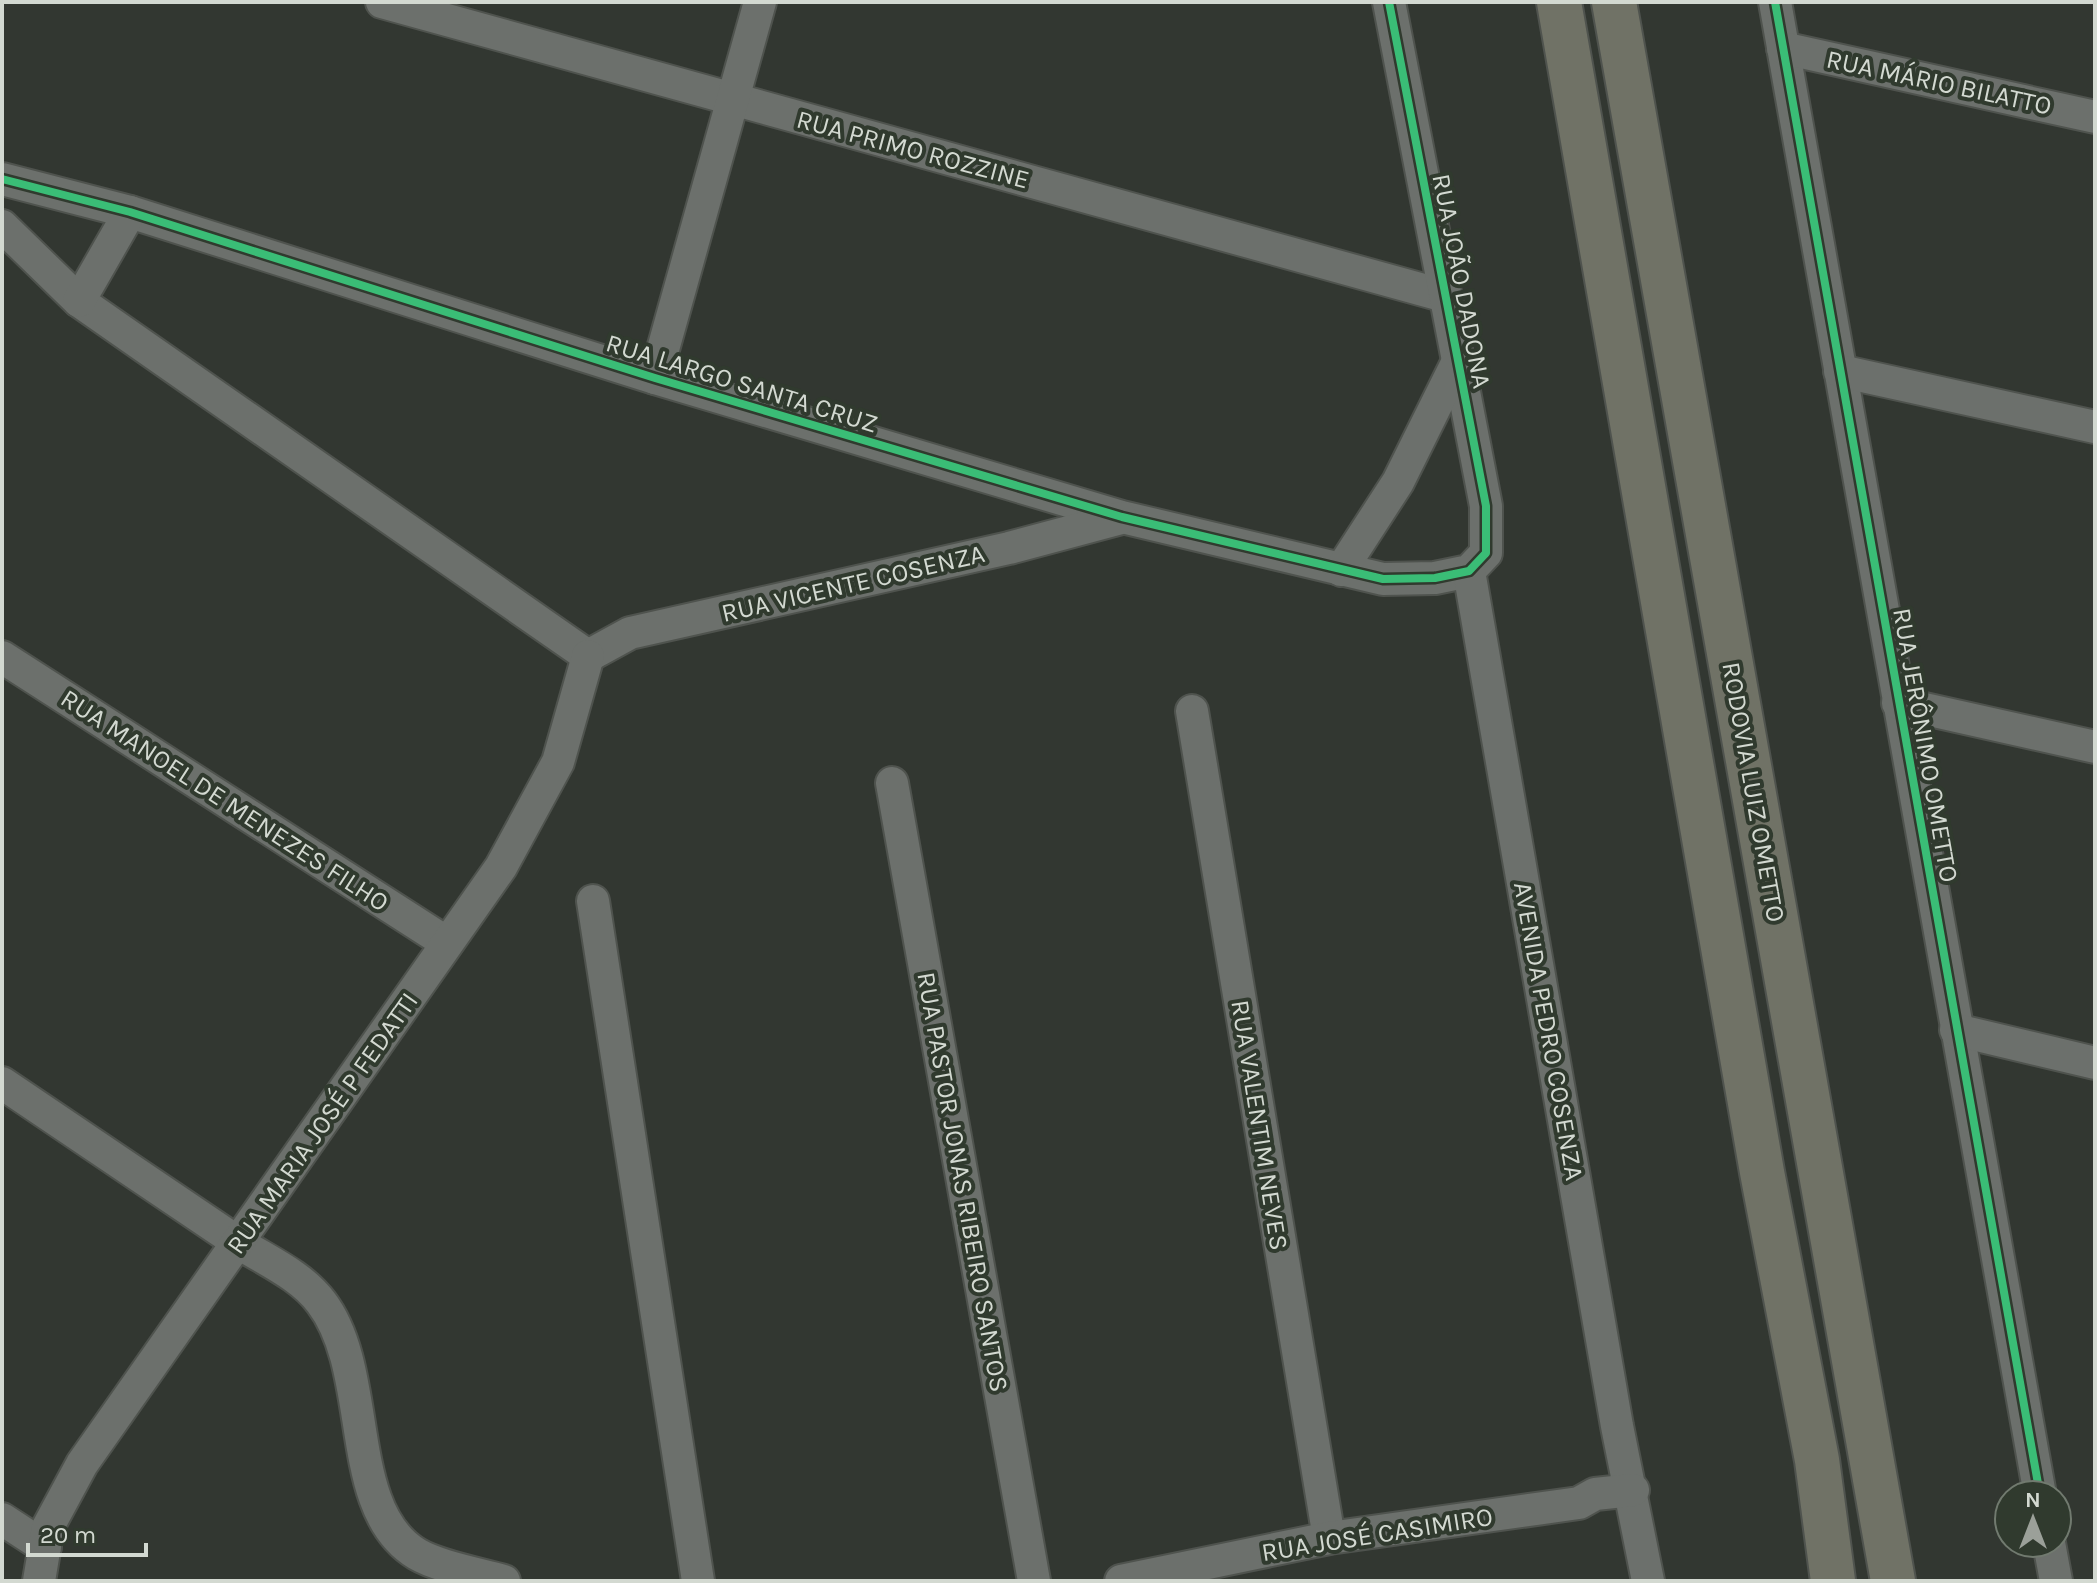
<svg xmlns="http://www.w3.org/2000/svg" width="2097" height="1583" viewBox="0 0 2097 1583" font-family="Karla,sans-serif">
<rect width="100%" height="100%" fill="#323731"/>
<g fill="none" stroke-linecap="round" stroke-linejoin="round">
<defs>
<g id="minor">
<polyline points="382,2 1445,296"/>
<polyline points="1775,2 2040,1495"/>
<polyline points="1783,48 2095,117"/>
<polyline points="2,179 130,212 655,378 1122,517 1383,579 1435,578 1469,571 1486,553 1486,506 1389,2"/>
<polyline points="2,226 79,301 588,656"/>
<polyline points="79,301 130,212"/>
<polyline points="1840,371 2095,427"/>
<polyline points="655,378 760,2"/>
<polyline points="1341,570 1398,482 1458,361"/>
<polyline points="1469,571 1617,1426 1648,1581"/>
<polyline points="588,656 630,633 1009,548 1121,518"/>
<polyline points="2,657 447,943"/>
<polyline points="1898,703 2095,747"/>
<polyline points="1192,711 1329,1538"/>
<polyline points="892,783 1034,1581"/>
<polyline points="593,901 698,1581"/>
<polyline points="1956,1030 2095,1063"/>
<path d="M2 1083C79 1135 156 1187 233 1239 262 1259 299 1273 321 1302 375 1372 342 1509 417 1554 439 1567 480 1574 504 1581"/>
<polyline points="2,1519 45,1547"/>
<polyline points="2049,1543 2056,1581"/>
<polyline points="39,1581 48,1527 82,1464 501,867 558,762 588,656"/>
<polyline points="1121,1581 1329,1538 1579,1503 1595,1494 1633,1490"/>
</g>
<g id="primary">
<polyline points="1559,2 1762,1172 1817,1460 1833,1581"/>
<polyline points="1614,2 1893,1581"/>
</g>
</defs>
<use href="#minor" stroke="#4f534e" stroke-width="36"/>
<use href="#primary" stroke="#4f534e" stroke-width="48"/>
<use href="#minor" stroke="#6c706c" stroke-width="32"/>
<use href="#primary" stroke="#707266" stroke-width="44"/>
<defs>
<g id="cycleway">
<polyline points="1775,2 2040,1495"/>
<polyline points="2,179 130,212 655,378 1122,517 1383,579 1435,578 1469,571 1486,553 1486,506 1389,2"/>
</g>
</defs>
<use href="#cycleway" stroke="#303a2e" stroke-width="13"/>
<use href="#cycleway" stroke="#3abd76" stroke-width="8"/>
</g>
<g text-anchor="middle" stroke-width="8" stroke-linejoin="round" paint-order="stroke">
<g font-size="26" fill="#d3d9d1" stroke="#303a2e">
<text transform="translate(1939 82) rotate(12)" y="9">RUA MÁRIO BILATTO</text>
<text transform="translate(913 149) rotate(15)" y="9">RUA PRIMO ROZZINE</text>
<text transform="translate(1462 281) rotate(79)" y="9">RUA JOÃO DADONA</text>
<text transform="translate(742 383) rotate(17)" y="9">RUA LARGO SANTA CRUZ</text>
<text transform="translate(853 583) rotate(-13)" y="9">RUA VICENTE COSENZA</text>
<text transform="translate(1926 745) rotate(80)" y="9">RUA JERÔNIMO OMETTO</text>
<text transform="translate(1754 792) rotate(80)" y="9">RODOVIA LUIZ OMETTO</text>
<text transform="translate(225 800) rotate(33)" y="9">RUA MANOEL DE MENEZES FILHO</text>
<text transform="translate(1549 1031) rotate(80)" y="9">AVENIDA PEDRO COSENZA</text>
<text transform="translate(322 1123) rotate(-55)" y="9">RUA MARIA JOSÉ P FEDATTI</text>
<text transform="translate(1260 1125) rotate(81)" y="9">RUA VALENTIM NEVES</text>
<text transform="translate(963 1182) rotate(80)" y="9">RUA PASTOR JONAS RIBEIRO SANTOS</text>
<text transform="translate(1377 1534) rotate(-9)" y="9">RUA JOSÉ CASIMIRO</text>
</g>
</g>
<rect width="2097" height="1583" fill="none" stroke="#d3d9d1" stroke-width="8"/>
<g transform="translate(2033 1519)"><circle r="38" fill="#303a2e" stroke="#717a6f" stroke-width="2"/>
<path d="M0-6L14 30L0 20L-14 30Z" fill="#9ba099"/>
<text y="-12" font-size="22" font-weight="bold" text-anchor="middle" fill="#d3d9d1">N</text>
</g>
<path d="M28 1543v12h118v-12" fill="none" stroke="#d3d9d1" stroke-width="4"/>
<text x="40" y="1543" font-size="24" fill="#d3d9d1" stroke="#303a2e" stroke-width="6" paint-order="stroke">20 m</text>
</svg>
